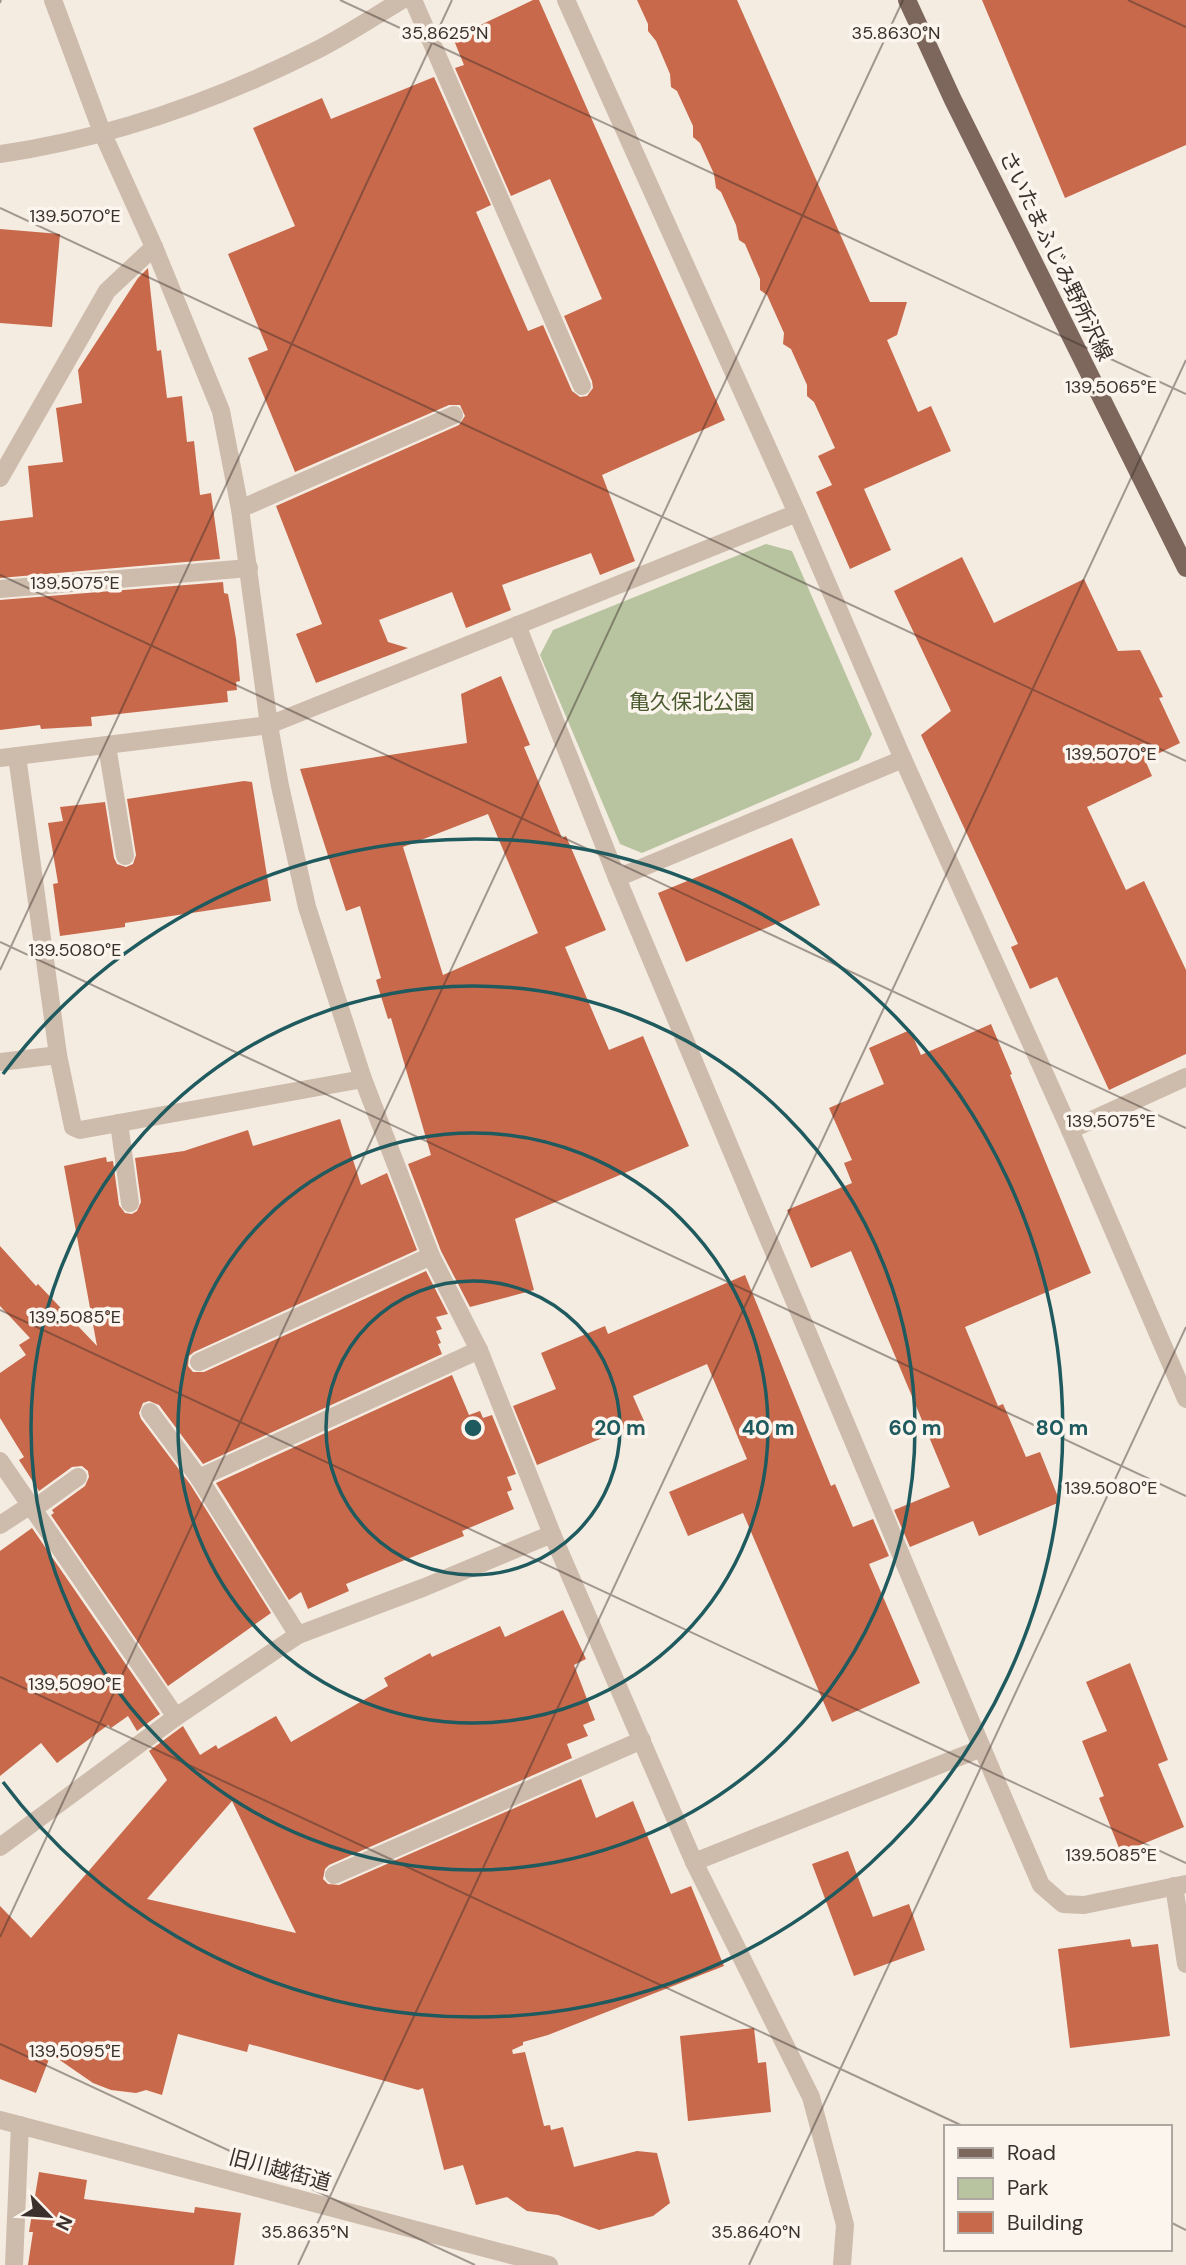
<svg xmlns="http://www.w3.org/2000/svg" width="1186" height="2265" viewBox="0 0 1186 2265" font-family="'DM Sans','Noto Sans JP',sans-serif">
<rect width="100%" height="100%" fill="#f4ebe1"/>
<polygon fill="#b8c4a0" points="766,544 792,551 872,734 859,760 642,853 620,844 540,655 553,630"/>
<g fill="#c8694b" fill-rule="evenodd">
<polygon points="533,0 539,0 725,420 602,475 635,561 600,575 591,553 502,585 511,610 466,628 452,592 379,620 388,642 408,648 316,683 296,634 322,624 276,506 459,425 465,416 460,405 449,405 295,472 248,358 268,350 228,254 295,226 253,128 322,98 331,119 434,77 491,205 476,212 528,331 543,325 572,391 580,397 587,396 593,388 592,381 564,316 602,299 550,179 511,196 455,68 464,65 453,38"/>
<polygon points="637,0 737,0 870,302 907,302 897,335 887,340 918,412 931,406 951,451 864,489 891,550 850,569 816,492 832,485 818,456 835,448 814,402 807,396 807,385 791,349 783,344 784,333 767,295 760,290 760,279 745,244 739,240 736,225 721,192 716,188 714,174 700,143 693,137 693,126 677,91 671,87 670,74 656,41 648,31 648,24"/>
<polygon points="982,0 1186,0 1186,145 1065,198"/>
<polygon points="0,229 60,234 52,327 0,323"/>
<polygon points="148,268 157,351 161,350 167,398 182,396 187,442 194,441 200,495 211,493 220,559 0,578 0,521 33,517 28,466 63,462 56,408 82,403 78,370 138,278"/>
<polygon points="962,557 994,623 1084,579 1118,651 1140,650 1163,697 1159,698 1180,743 1145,760 1152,776 1087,807 1126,890 1144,881 1186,970 1186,1054 1109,1090 1057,977 1030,989 1011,947 1018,944 921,735 951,711 894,591"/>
<polygon points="223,582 224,593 228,594 236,639 240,681 236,682 237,690 227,691 228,702 91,717 92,726 41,729 40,725 0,730 0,600"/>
<path d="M501 676 530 745 524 747 562 838 566 836 606 930 565 947 609 1050 643 1036 689 1146 515 1219 534 1290 470 1307 441 1251 408 1164 431 1155 391 1018 388 1019 376 980 381 978 360 906 346 911 300 769 467 743 461 694ZM488 814 538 933 443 975 403 847Z"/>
<polygon points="244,781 252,782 271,901 125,923 125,927 60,936 53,884 58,883 48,823 63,821 60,807 105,802 114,858 117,864 126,867 133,864 136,855 127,799"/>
<polygon points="792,838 820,905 686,962 658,893"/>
<polygon points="991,1024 1012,1074 1010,1075 1091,1273 965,1327 998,1406 1003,1404 1026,1457 1040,1452 1060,1502 979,1536 973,1521 910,1547 894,1510 950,1487 851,1251 811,1268 787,1210 852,1183 844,1163 852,1160 829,1108 884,1084 869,1048 910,1030 921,1055"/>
<polygon points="340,1119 361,1185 387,1173 417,1250 194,1352 189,1356 188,1366 193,1372 204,1372 426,1271 448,1314 436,1317 442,1329 436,1331 441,1343 438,1344 442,1354 203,1464 159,1405 149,1401 143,1403 139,1413 141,1419 190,1484 271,1613 168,1686 51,1515 54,1513 52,1510 85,1486 89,1477 88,1471 82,1466 72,1467 39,1491 19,1460 24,1457 0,1418 0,1373 26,1355 19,1345 30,1338 0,1306 0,1246 36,1286 38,1284 97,1346 64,1166 106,1157 107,1162 113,1161 119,1205 125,1213 132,1214 137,1211 141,1202 135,1158 184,1151 248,1130 253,1146"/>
<polygon points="745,1275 831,1486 835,1484 853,1527 873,1519 889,1556 869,1564 920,1683 832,1722 743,1513 688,1536 669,1492 747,1459 707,1364 633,1396 644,1421 537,1465 513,1406 556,1389 541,1353 605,1326 608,1334"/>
<polygon points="452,1375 469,1415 480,1411 483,1418 492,1415 516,1474 507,1477 512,1490 507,1492 514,1509 462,1531 464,1536 346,1584 349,1591 308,1609 301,1592 289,1600 216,1483"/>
<polygon points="32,1528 160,1714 137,1731 128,1716 111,1728 108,1725 57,1763 41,1743 0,1776 0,1551"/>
<path d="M563 1610 586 1659 574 1665 595 1720 583 1725 588 1736 567 1744 572 1758 329 1865 325 1869 323 1879 328 1884 339 1885 581 1779 596 1818 633 1801 671 1894 691 1886 724 1966 548 2035 523 2042V2045L512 2050 513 2054 525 2052 544 2126 550 2125 551 2130 563 2127 574 2167 637 2151 657 2153 670 2203 653 2216 599 2230 558 2215 527 2211 507 2197 476 2205 463 2165 444 2170 423 2088 418 2090 249 2044 247 2052 178 2034 162 2095 146 2090 136 2093 111 2090 93 2083 51 2054 36 2093 0 2079V1906L31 1938 167 1780 149 1751 183 1726 200 1755 216 1745 218 1749 276 1716 291 1742 388 1686 384 1678 430 1653 432 1657 500 1626 505 1637ZM232 1801 296 1933 147 1899Z"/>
<polygon points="1130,1663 1168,1760 1158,1764 1184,1827 1121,1853 1099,1798 1104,1796 1082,1741 1107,1731 1086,1682"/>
<polygon points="848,1851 873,1917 909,1904 925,1950 854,1976 812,1864"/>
<polygon points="1130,1939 1132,1947 1158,1944 1170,2036 1070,2048 1058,1949"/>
<polygon points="754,2028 758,2063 766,2062 771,2112 688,2121 680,2036"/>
<polygon points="39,2172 87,2180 84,2199 194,2213 195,2207 241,2213 234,2265 28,2265 33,2232 29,2232"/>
</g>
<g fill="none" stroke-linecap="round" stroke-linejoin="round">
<g stroke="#cdbbac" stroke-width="18">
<polyline points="53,0 102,132 154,247 221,411 240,509 269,725 280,786 307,907 363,1079 431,1256 479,1350 552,1534 694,1862 811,2097 845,2225 842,2265"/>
<polyline points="413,0 582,386"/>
<polyline points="566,0 797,513 903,759 1070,1130 1186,1399"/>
<path d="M0 154C111 138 220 99 319 49 348 34 375 16 402 0"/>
<polyline points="0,478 107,291 154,247"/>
<polyline points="240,509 454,415"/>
<polyline points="0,589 249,568"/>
<polyline points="517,625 617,878 982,1748 1041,1885 1063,1904 1084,1905 1186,1884"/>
<polyline points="107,746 125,856"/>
<polyline points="17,756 58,1055 73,1127 80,1130 363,1079"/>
<polyline points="0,758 269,725 797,513"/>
<polyline points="617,878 903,759"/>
<polyline points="0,1062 58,1055"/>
<polyline points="119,1123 130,1203"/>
<polyline points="1070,1130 1186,1077"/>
<polyline points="199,1362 431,1256"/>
<polyline points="150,1412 199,1478 298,1635"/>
<polyline points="0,1461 176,1717"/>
<polyline points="199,1478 479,1350"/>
<polyline points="32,1510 78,1477"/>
<polyline points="0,1525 29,1506"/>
<polyline points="0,1847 176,1717 298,1635 425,1587 552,1534"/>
<polyline points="694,1862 982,1748"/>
<polyline points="334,1875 642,1740"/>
<polyline points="1174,1886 1186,1964"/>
<polyline points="0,2120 549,2265"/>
<polyline points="14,2265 20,2125"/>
</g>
<polyline stroke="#7d675c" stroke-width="18" points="907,0 953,100 1186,568"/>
</g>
<path fill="none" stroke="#3b302b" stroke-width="2" stroke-opacity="0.45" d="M340 0 1186 394M1128 0 1186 27M0 3 1 0M0 208 1186 761M0 575 1186 1128M0 942 1186 1496M0 970 452 0M0 1310 1186 1863M0 1677 965 2127M0 1937 903 0M0 2044 475 2265M1170 2222 1186 2230M298 2265 1186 360M749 2265 1186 1327"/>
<g fill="none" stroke="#1f5a5e" stroke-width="3.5">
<circle cx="473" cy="1428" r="147"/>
<circle cx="473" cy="1428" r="295"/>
<circle cx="473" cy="1428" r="442"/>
<path d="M3 1074A589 589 0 1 1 3 1782"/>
</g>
<g text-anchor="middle" stroke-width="7" stroke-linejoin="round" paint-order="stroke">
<g font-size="21" fill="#3b302b" stroke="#fbf5ee">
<text transform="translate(1056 256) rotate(64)" y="7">さいたまふじみ野所沢線</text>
<text transform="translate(280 2170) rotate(15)" y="7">旧川越街道</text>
</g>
<g font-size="21" fill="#4a5a2e" stroke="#fbf5ee">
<text x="692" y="709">亀久保北公園</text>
</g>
</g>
<g font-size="18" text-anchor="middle" fill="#3b302b" stroke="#fbf5ee" stroke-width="7" stroke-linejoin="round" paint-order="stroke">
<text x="445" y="39">35.8625°N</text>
<text x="896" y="39">35.8630°N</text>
<text x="75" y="222">139.5070°E</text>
<text x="1111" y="393">139.5065°E</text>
<text x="75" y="589">139.5075°E</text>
<text x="1111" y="760">139.5070°E</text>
<text x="75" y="956">139.5080°E</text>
<text x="1111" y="1127">139.5075°E</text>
<text x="75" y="1323">139.5085°E</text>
<text x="1111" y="1494">139.5080°E</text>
<text x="75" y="1690">139.5090°E</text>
<text x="1111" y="1861">139.5085°E</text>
<text x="75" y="2057">139.5095°E</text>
<text x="305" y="2238">35.8635°N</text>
<text x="756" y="2238">35.8640°N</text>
</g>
<circle cx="473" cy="1428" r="10" fill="#1f5a5e" stroke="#fbf5ee" stroke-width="3.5"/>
<g font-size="21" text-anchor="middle" font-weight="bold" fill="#1f5a5e" stroke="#fbf5ee" stroke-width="7" stroke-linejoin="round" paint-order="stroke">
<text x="620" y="1435">20 m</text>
<text x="768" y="1435">40 m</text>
<text x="915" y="1435">60 m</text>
<text x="1062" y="1435">80 m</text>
</g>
<rect x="944" y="2125" width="228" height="126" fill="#fbf5ee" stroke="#aea6a0" stroke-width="2"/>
<rect x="958" y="2148" width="35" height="10" fill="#7d675c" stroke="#aea6a0" stroke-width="2"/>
<text x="1007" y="2160" font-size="21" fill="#3b302b">Road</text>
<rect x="958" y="2178" width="35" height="21" fill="#b8c4a0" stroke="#aea6a0" stroke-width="2"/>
<text x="1007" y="2195" font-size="21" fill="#3b302b">Park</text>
<rect x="958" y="2212" width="35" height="21" fill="#c8694b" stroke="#aea6a0" stroke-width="2"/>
<text x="1007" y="2230" font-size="21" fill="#3b302b">Building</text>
<g transform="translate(49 2216) rotate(115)" stroke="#fbf5ee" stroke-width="5" paint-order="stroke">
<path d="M0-5L12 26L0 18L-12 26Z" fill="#3b302b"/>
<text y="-10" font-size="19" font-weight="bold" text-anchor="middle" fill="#3b302b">N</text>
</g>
</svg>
